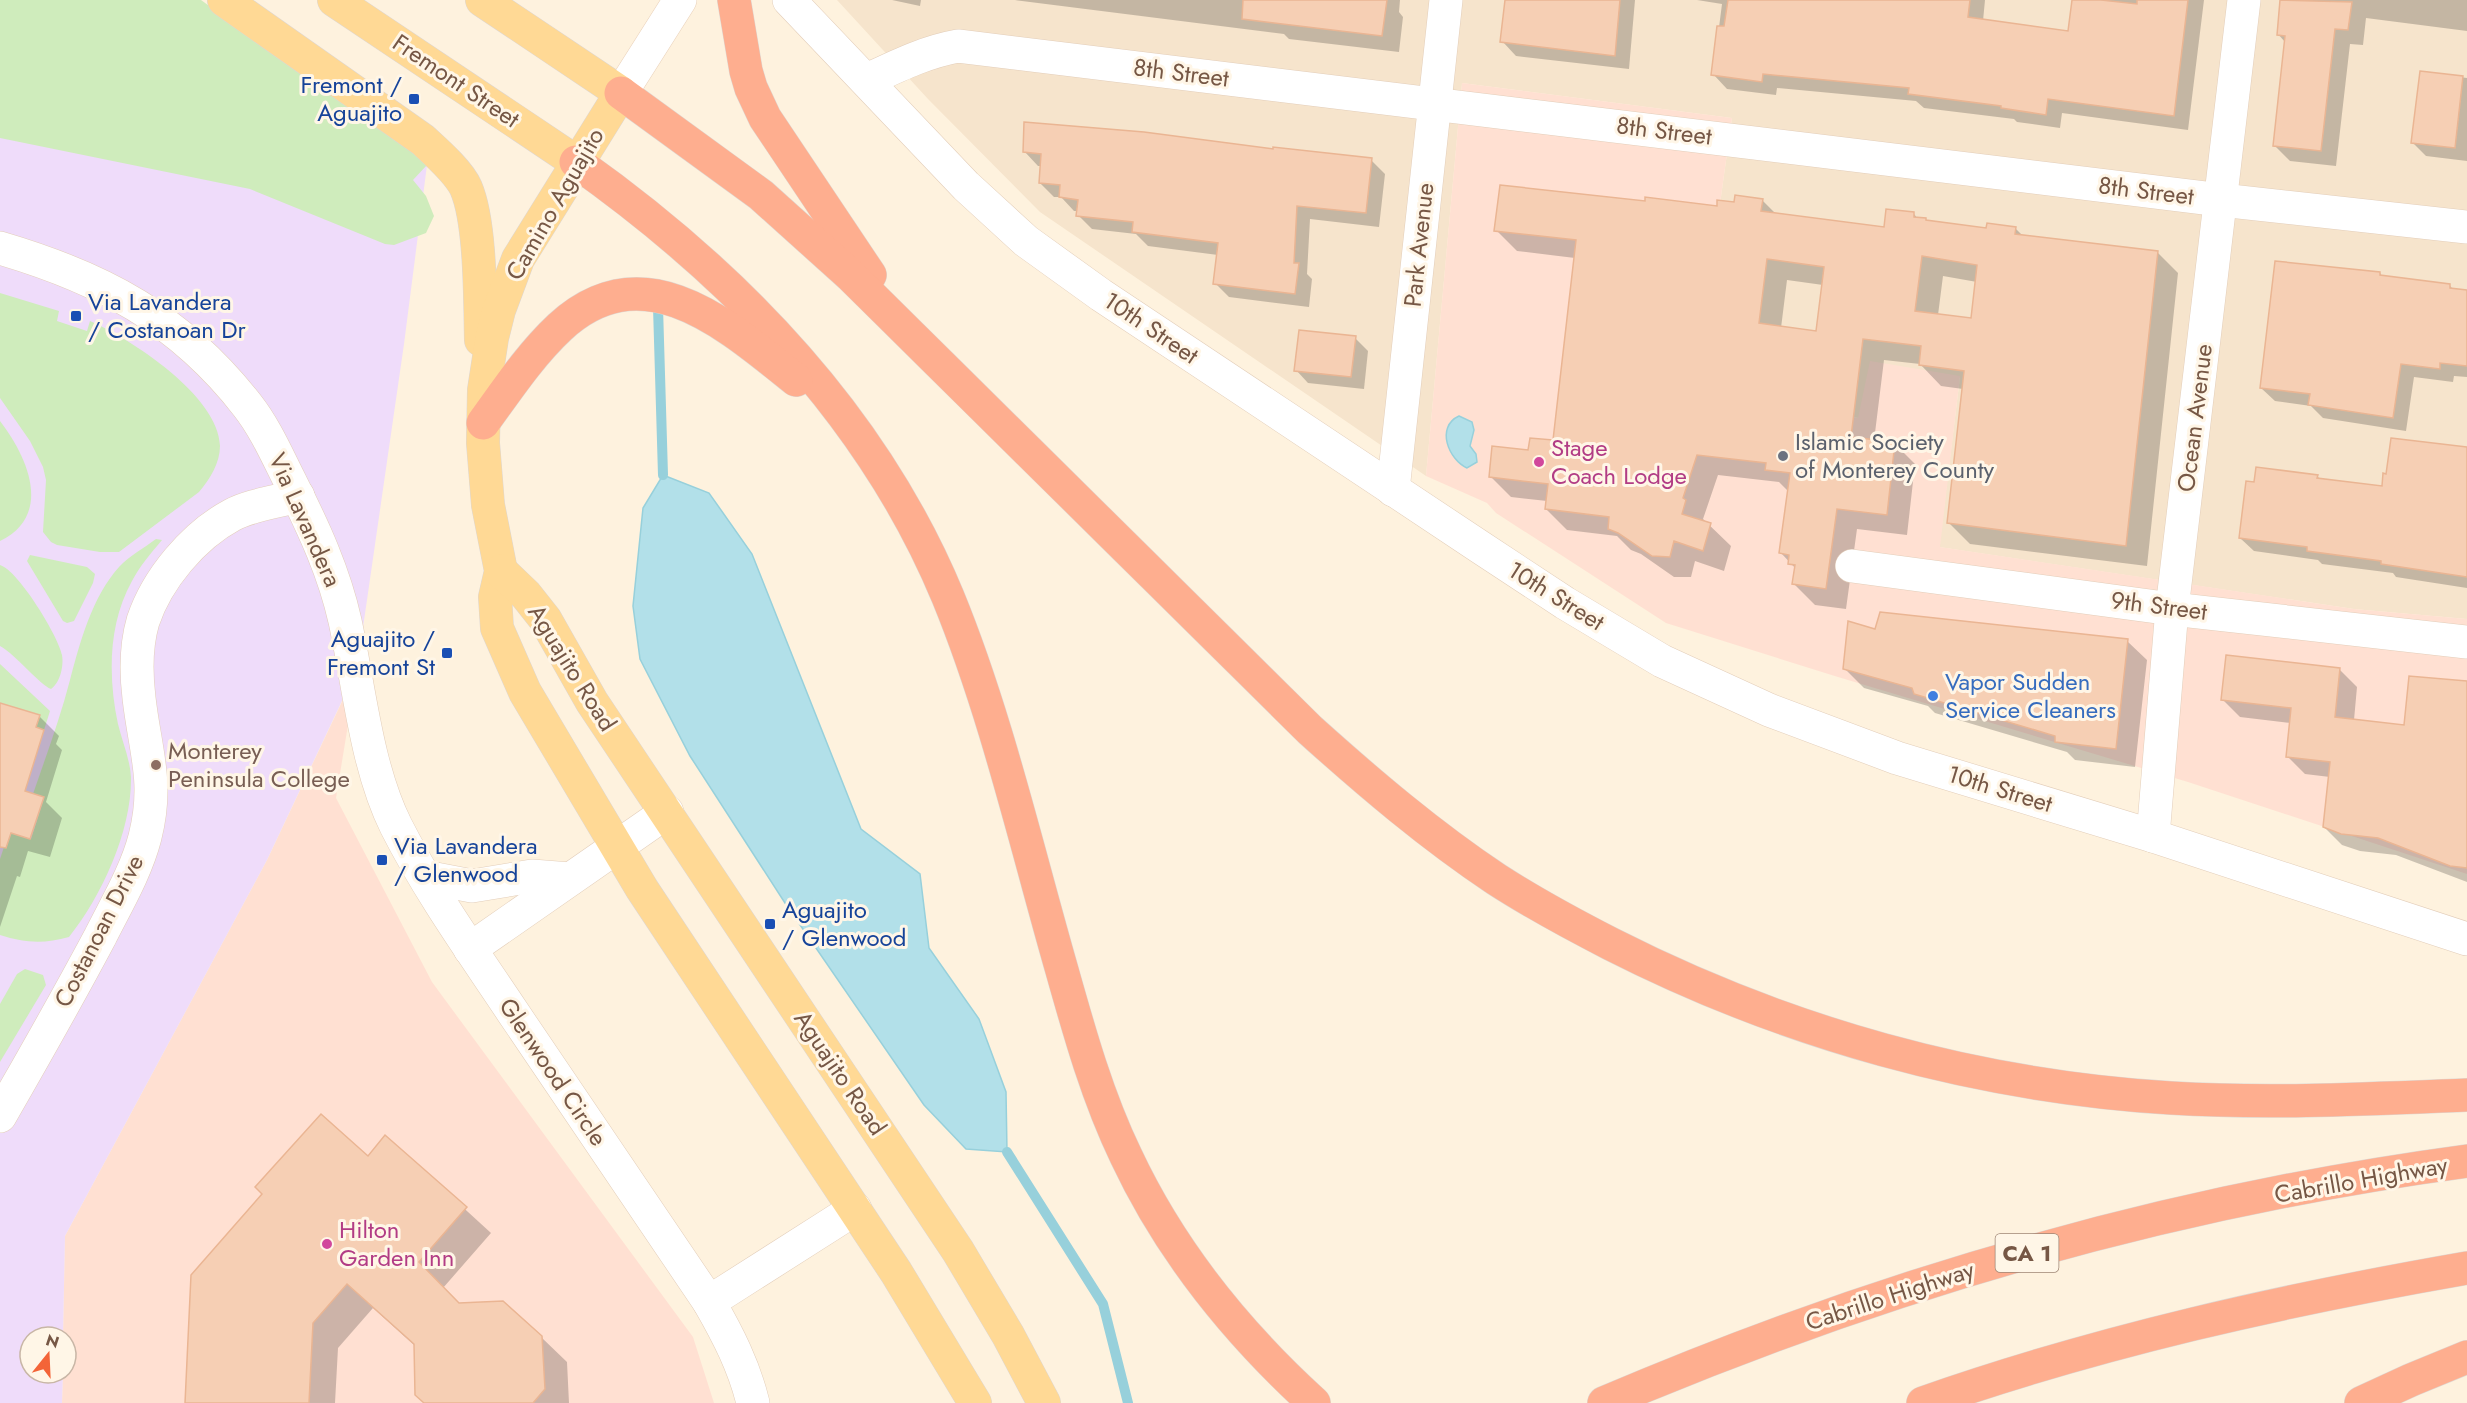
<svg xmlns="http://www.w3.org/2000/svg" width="2467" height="1403" viewBox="0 0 2467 1403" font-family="Jost,sans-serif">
<rect width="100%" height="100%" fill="#fef2de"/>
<polygon fill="#f6e4cc" points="837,0 2467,0 2467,619 2354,609 1939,547 1960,377 1859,418 1694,389 1732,118 1462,83 1426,476 1040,212 928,99"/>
<g fill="#ffe0d2">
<polygon points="1462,83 1732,118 1694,389 1858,418 1870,361 1960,376 1940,547 2354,609 2467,619 2467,874 2188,782 1838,677 1666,623 1496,513 1487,503 1426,476"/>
<polygon points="357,670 336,798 432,982 693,1337 714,1403 62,1403 63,1373 66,1373 66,1337 63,1337 65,1236 267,860"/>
</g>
<polygon fill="#efdcfa" points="0,0 427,165 404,344 357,669 267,860 65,1236 63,1337 30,1337 30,1373 63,1373 62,1403 0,1403"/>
<g fill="#cfecbc">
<polygon points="0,0 201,0 337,99 402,143 427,165 413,180 426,196 434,216 426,233 394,245 385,244 250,189 0,138"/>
<path d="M0 293 59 311 57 321 87 331 90 321C131 339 219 396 220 446 220 463 210 479 199 492L119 552H100L57 545 51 542 43 532 46 480 43 467 30 441 0 398Z"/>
<path d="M0 421C27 456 54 515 0 541Z"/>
<path d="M156 539 162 540C151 553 140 566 132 581 108 624 108 677 118 724 122 741 130 759 131 777 132 830 102 896 69 937 44 944 25 943 0 935V859L9 832 31 839 44 798 33 794C46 756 60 719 70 680 80 642 92 597 119 567 129 556 144 548 156 539Z"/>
<polygon points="30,555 87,567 95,574 93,583 74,621 67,623 63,621 27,561"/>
<path d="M0 565C18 570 59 637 62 655 64 666 60 683 51 689 40 685 15 654 0 646Z"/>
<polygon points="0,664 50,711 44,730 36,727 40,715 0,703"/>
<polygon points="25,969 43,975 46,985 0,1062 0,1004 17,974"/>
</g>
<g fill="#b2e0e9" stroke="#97d0db" stroke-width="1.5">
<path d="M1459 416 1472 422 1474 430 1470 446 1476 454 1477 462 1467 468C1449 460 1435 427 1459 416Z"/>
<polygon points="663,475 709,493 752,554 861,829 920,874 929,948 979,1019 1006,1092 1007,1152 966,1149 924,1105 785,903 690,756 640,659 633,606 643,508"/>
</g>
<g fill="#0003" fill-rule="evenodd">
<polygon points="892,0 921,0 920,6"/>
<polygon points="1015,0 1400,0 1399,12 1403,17 1399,52 1289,39 1284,34"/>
<polygon points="1506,0 1635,0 1629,69 1516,56 1502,41"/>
<polygon points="1697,0 1985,0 1983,21 2069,32 2073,0 2204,0 2188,130 2062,113 2060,128 2017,122 2014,119 1924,108 1916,101 1777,88 1776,95 1727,89 1713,74 1722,4"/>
<polygon points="2282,0 2467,0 2467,31 2366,18 2363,45 2350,44 2336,166 2290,161 2274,145 2285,42 2278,34"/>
<polygon points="2421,72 2467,78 2467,161 2426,156 2413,143"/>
<polygon points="1024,151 1274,151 1371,160 1385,174 1379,227 1310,219 1307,274 1312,279 1309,307 1229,297 1215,283 1218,255 1148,246 1136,234 1092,229 1078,215 1078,211 1074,211 1061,197 1054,197 1040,183 1042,166 1038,166"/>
<path d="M1762 200 1776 214 1885 228 1914 214 1918 219 1928 222 1988 229 2015 228 2023 236 2157 252 2178 273 2147 566 1970 544 1949 523 1963 389 1941 386 1920 364 1884 360 1874 441 1894 443 1915 464 1907 535 1857 529 1846 609 1815 605 1794 584 1796 569 1781 553 1788 491 1779 482 1718 475 1703 519 1731 546 1724 571 1695 561 1691 577H1674L1641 554 1631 550 1617 536 1567 530 1546 509 1547 501 1511 497 1490 476 1530 452 1554 442 1575 258 1517 251 1496 230 1646 203 1718 207ZM1943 276 1977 282 1972 320 1938 315ZM1787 280 1823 285 1818 333 1781 328Z"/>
<polygon points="2380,273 2383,277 2449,285 2454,290 2467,291 2467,377 2454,376 2453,382 2414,377 2406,431 2323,418 2311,406 2275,401 2261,388"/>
<polygon points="1355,338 1368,351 1364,389 1308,383 1296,370"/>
<polygon points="2467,449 2467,588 2396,577 2393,573 2322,564 2318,560 2254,551 2240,538 2317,476 2321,480 2383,487"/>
<polygon points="1876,630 2127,641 2147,660 2135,767 2075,760 2067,752 1935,713 1928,706 1864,688 1844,668"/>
<polygon points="2339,669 2357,687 2354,720 2405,726 2467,719 2467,882 2396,855 2360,851 2342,845 2324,827 2330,777 2305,774 2287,756 2291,723 2240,717 2222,699"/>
<polygon points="0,705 39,716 59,736 56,744 62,750 46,802 62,818 50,857 28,851 20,877 17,876 0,927"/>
<polygon points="386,1137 491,1233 443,1288 459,1305 541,1337 567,1362 569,1403 425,1403 415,1346 373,1308 338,1348 335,1403 186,1403"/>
</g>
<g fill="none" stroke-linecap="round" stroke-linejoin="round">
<g stroke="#97d0db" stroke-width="10">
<polyline points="658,307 663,475"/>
<polyline points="1007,1152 1103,1304 1128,1403"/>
</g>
</g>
<g fill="#f6cfb4" stroke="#eab593" stroke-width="1.5" fill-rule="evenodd">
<polygon points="1243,0 1387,0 1382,36 1242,19"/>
<polygon points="1505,0 1620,0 1615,56 1500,42"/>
<polygon points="1728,0 1970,0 1968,17 2068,31 2072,0 2101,0 2137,4 2137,0 2188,0 2174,116 2048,99 2046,115 2001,108 2001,106 1908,94 1909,88 1763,74 1762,82 1711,75 1717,26 1724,26"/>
<polygon points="2280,0 2352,2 2348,30 2335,29 2321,151 2273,146 2285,36 2277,35"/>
<polygon points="2420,71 2463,76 2455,148 2411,143"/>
<polygon points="1024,122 1144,132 1273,149 1273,147 1372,158 1366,213 1297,206 1294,263 1299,263 1295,294 1213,284 1218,243 1132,232 1133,222 1076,216 1078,200 1059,197 1060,185 1039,183 1041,154 1023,152"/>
<path d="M1500 185 1645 201V197L1717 206V200L1734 202 1735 195 1763 199 1761 211 1884 227 1886 209 1914 212V217L1926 218V220L1986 228 1987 223 2016 227 2015 234 2158 251 2126 546 1947 523 1964 371 1919 365 1921 346 1863 339 1851 437 1895 442 1887 515 1837 509 1826 589 1792 584 1795 565 1788 564 1789 555 1779 553 1790 473 1765 470 1766 463 1697 455 1683 498 1686 500 1682 514 1711 523 1703 551 1674 541 1670 557 1652 556 1618 533 1608 529 1609 517 1545 509 1548 484 1489 477 1492 446 1528 450 1530 438 1553 440 1576 240 1494 231ZM1922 256 1977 265 1971 318 1915 311ZM1767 259 1824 267 1816 331 1759 323Z"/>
<polygon points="2275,261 2380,272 2380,275 2450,284 2450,288 2467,290 2467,366 2440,363 2440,369 2401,364 2393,418 2308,405 2310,394 2260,388"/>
<polygon points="1299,330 1356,336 1351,377 1294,371"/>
<polygon points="2391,438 2467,447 2467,577 2381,564 2381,561 2307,551 2307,547 2239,538 2246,481 2254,482 2256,467 2318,475 2317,478 2382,486 2383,473 2386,474"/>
<polygon points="1880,612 2128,639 2116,749 2055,742 2055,736 1914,694 1912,688 1843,669 1848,621 1875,629"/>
<polygon points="2226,655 2340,668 2335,717 2404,725 2409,676 2467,681 2467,868 2450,866 2378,838 2341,834 2323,827 2330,762 2286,757 2291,708 2221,700"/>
<polygon points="0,703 40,715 36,727 44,730 25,791 44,797 30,839 11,833 6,848 0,847"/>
<polygon points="321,1114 368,1156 385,1135 467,1207 419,1262 459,1303 503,1301 542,1336 545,1389 533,1403 424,1403 415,1395 414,1344 347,1284 313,1323 309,1403 185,1403 191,1275 262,1194 255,1187"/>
</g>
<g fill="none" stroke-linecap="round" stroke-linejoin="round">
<defs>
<g id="street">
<polyline points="789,0 966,186 1026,241 1101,295 1480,547 1565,603 1662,661 1769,710 1897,758 2153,836 2467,939"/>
<path d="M867 80C897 66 925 52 958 46L2221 200 2467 227"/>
<path d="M0 248C102 278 180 319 247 405 266 429 278 458 292 485 314 529 334 572 345 621 359 685 366 766 396 826 429 891 472 951 512 1011 577 1108 643 1205 709 1302 728 1335 744 1366 753 1403"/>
<polyline points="1393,490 1446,0"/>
<polyline points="1852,566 2172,609 2467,642"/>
<polyline points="2153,836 2172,609 2244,0"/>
<polyline points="425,877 472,886 532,876 570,879"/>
<polyline points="470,949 667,812"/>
<path d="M0 1116C34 1057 68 997 100 937 116 905 136 872 145 837 159 782 145 751 139 698 136 673 136 645 143 621 157 579 193 536 232 515 251 505 276 502 298 496"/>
<polyline points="709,1302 855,1209"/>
</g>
<polyline id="secondary" points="621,93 680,0"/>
<g id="primary">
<path d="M224 0 423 140C436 152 459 172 466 188 481 223 480 301 481 340"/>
<polyline points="334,0 576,162"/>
<polyline points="482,0 621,93 518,259 499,310 492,338 484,390 483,443 488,505 501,571 495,597 497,628 525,692 642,889 896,1272 975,1403"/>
<polyline points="501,571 526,595 545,619 592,702 958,1251 1008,1335 1044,1403"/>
</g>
<g id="highway">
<polyline points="734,0 746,71 751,88 765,118 870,275"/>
<path d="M621 93 761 195 850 275 1310 730C1369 783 1430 835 1496 879 1533 903 1572 924 1611 944 1786 1033 1976 1086 2171 1098 2270 1104 2368 1099 2467 1095"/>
<path d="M576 162C734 274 873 416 948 597 996 714 1026 845 1061 967 1079 1031 1097 1096 1126 1156 1171 1252 1236 1332 1314 1403"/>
<path d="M483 423C507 390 530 355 560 327 644 250 727 325 796 380"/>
<path d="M1604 1403C1880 1285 2169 1201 2467 1161"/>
<path d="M1923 1403C2100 1341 2283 1300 2467 1268"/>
<polyline points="2361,1403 2411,1380 2467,1357"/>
</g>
</defs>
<use href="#street" stroke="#e3ceba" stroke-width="34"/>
<use href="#secondary" stroke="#ead1b9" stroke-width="34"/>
<use href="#primary" stroke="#ded7d2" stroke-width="34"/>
<use href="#highway" stroke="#ded7d2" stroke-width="34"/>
<use href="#street" stroke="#fff" stroke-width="33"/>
<use href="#secondary" stroke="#fff" stroke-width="33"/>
<use href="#primary" stroke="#ffd995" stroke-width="33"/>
<use href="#highway" stroke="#feae8f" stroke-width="33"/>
</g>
<g fill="#1a4fb4" stroke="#fff6e7" stroke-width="2">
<rect x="408" y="93" width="12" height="12" rx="3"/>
<rect x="70" y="310" width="12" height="12" rx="3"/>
<rect x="441" y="647" width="12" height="12" rx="3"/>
<rect x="376" y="854" width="12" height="12" rx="3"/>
<rect x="764" y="918" width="12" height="12" rx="3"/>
</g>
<circle fill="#6b7280" stroke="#fff6e7" stroke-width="2" cx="1783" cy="456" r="6"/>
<g fill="#d1479c" stroke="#fff6e7" stroke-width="2">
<circle cx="1539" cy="462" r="6"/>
<circle cx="327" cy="1244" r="6"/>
</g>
<circle fill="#3f7fe0" stroke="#fff6e7" stroke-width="2" cx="1933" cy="696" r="6"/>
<circle fill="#8d6e63" stroke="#fff6e7" stroke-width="2" cx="156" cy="765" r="6"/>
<g text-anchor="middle" stroke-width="6" stroke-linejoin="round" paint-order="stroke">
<rect fill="#fff6e7" stroke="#9f8776" stroke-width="1.5" x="1995.5" y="1234" width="63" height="38" rx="4.5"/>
<g font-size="22" font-weight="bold" fill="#765745">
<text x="2027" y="1261">CA 1</text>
</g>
<g font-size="24" fill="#765745" stroke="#fff6e7">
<text transform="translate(1181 73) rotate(7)" y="8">8th Street</text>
<text transform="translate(456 81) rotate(34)" y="8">Fremont Street</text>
<text transform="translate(1664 131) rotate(7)" y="8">8th Street</text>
<text transform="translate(2146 191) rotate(7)" y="8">8th Street</text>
<text transform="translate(555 204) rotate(-60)" y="8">Camino Aguajito</text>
<text transform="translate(1419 245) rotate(-84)" y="8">Park Avenue</text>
<text transform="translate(1151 328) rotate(34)" y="8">10th Street</text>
<text transform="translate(2195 418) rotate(-83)" y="8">Ocean Avenue</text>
<text transform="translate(305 520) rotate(66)" y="8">Via Lavandera</text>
<text transform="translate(1556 596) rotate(32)" y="8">10th Street</text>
<text transform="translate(2159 606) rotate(7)" y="8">9th Street</text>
<text transform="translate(572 668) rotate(58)" y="8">Aguajito Road</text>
<text transform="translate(2000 789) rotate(17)" y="8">10th Street</text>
<text transform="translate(99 931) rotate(-63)" y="8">Costanoan Drive</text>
<text transform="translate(553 1072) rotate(56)" y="8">Glenwood Circle</text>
<text transform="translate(840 1073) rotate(56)" y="8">Aguajito Road</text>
<text transform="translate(2361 1180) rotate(-10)" y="8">Cabrillo Highway</text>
<text transform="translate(1890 1296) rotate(-18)" y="8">Cabrillo Highway</text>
</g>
<g font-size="24" fill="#164399" stroke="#fff6e7" text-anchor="start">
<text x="402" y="93" text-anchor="end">Fremont /<tspan x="402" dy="28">Aguajito</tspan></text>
<text x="88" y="310">Via Lavandera<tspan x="88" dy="28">/ Costanoan Dr</tspan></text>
<text x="435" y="647" text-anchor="end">Aguajito /<tspan x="435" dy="28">Fremont St</tspan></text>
<text x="394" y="854">Via Lavandera<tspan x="394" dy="28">/ Glenwood</tspan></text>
<text x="782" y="918">Aguajito<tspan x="782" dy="28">/ Glenwood</tspan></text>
</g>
<g font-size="24" fill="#5b616d" stroke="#fff6e7" text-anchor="start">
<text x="1795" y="450">Islamic Society<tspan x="1795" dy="28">of Monterey County</tspan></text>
</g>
<g font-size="24" fill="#b23c85" stroke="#fff6e7" text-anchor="start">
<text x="1551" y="456">Stage<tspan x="1551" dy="28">Coach Lodge</tspan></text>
<text x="339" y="1238">Hilton<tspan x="339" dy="28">Garden Inn</tspan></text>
</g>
<g font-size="24" fill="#366cbe" stroke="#fff6e7" text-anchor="start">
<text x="1945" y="690">Vapor Sudden<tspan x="1945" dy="28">Service Cleaners</tspan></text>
</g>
<g font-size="24" fill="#785e54" stroke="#fff6e7" text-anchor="start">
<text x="168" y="759">Monterey<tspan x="168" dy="28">Peninsula College</tspan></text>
</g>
</g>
<g transform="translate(48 1355) rotate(18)"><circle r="28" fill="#fff6e7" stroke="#c8b6a6" stroke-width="1.5"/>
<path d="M0-4.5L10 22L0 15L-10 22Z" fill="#f36438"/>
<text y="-9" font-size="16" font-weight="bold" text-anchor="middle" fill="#765745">N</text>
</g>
</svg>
